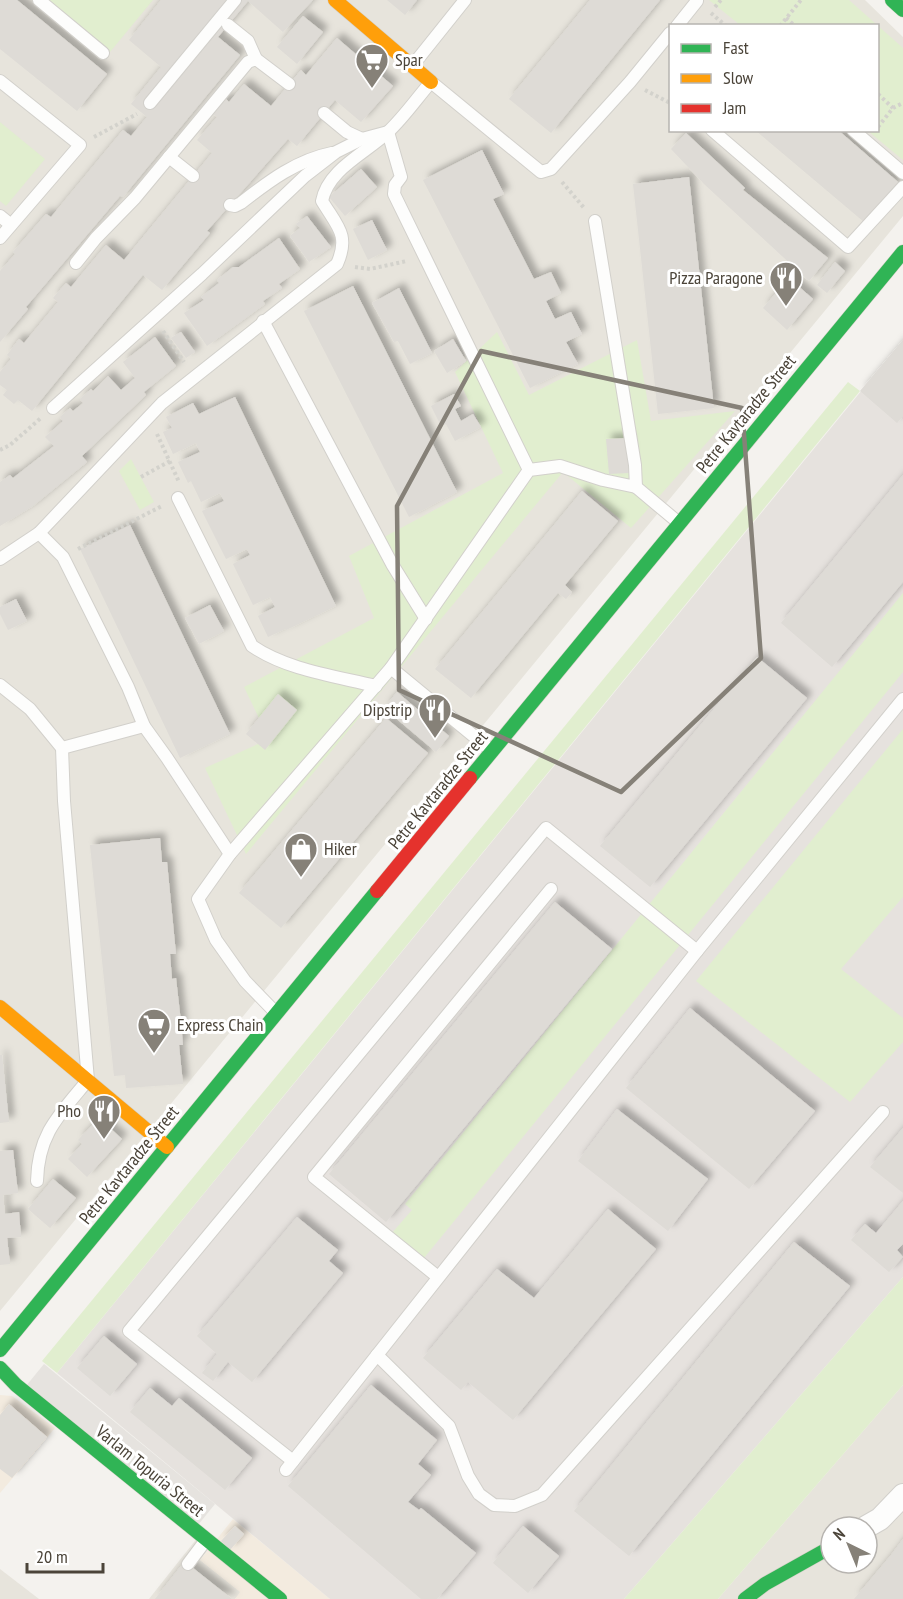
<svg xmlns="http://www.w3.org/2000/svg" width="903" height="1599" viewBox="0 0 903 1599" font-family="'PT Sans Narrow',sans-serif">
<defs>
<filter id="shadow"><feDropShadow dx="5.5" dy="-5.5" stdDeviation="3" flood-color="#0004"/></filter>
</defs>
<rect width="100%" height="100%" fill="#f4f2ee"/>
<g fill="#e7e4dc" fill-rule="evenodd">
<path d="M0 0H865L903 37V216L0 1311ZM670 26H878V130H670Z"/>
<path d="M903 1385V1599H718ZM831 1527H867V1563H831Z"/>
<polygon points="198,1537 210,1547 200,1560 241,1592 235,1599 149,1599"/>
<polygon points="0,1569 39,1599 0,1599"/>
</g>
<g fill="#f3ebdf">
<polygon points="0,1395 12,1396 55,1428 0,1493"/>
<polygon points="233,1519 330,1599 235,1599 240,1592 200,1560"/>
</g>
<polygon fill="#e6e2de" points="903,340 903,1277 624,1599 330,1599 57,1373"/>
<g fill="#e1eecf">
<polygon points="47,0 153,0 110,52"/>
<polygon points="709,0 849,0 903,48 903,160 868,131 878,130 878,26 740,25"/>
<polygon points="0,122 45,159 6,206 0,201"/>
<polygon points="497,332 529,395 637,340 651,421 735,411 631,528 563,472 246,854 205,768 269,739 244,687 374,618 349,556 503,473 455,372"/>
<polygon points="848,382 860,391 57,1373 42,1361"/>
<polygon points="131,459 154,502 140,510 119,471"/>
<polygon points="903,593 903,672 424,1258 391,1234 412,1210 405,1204"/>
<polygon points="903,729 903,897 841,969 903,1018 903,1042 850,1102 696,981"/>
<polygon points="903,1277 903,1385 718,1599 624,1599"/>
</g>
<polygon fill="#e6e3df" points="44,1364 215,1504 198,1525 26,1386"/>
<g fill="#dedbd6" filter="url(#shadow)">
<polygon points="0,0 17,0 107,74 77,111 0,49"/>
<polygon points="161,0 313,0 283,32 248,1 218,37 240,55 123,197 120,196 26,307 28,309 0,342 0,271 15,254 13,252 46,214 51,217 123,130 131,136 147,117 131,104 161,67 129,40"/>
<polygon points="387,0 417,0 405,15"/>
<polygon points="590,0 660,0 551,133 509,99"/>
<polygon points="303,16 323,32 297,64 277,47"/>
<polygon points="337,38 393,86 361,122 335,100 297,146 288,139 207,231 210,233 162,290 143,275 32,411 18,400 14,404 3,395 7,390 0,385 0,372 11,359 7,355 19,339 24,343 58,302 53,298 66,283 71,287 106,245 124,260 212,153 197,140 217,117 212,113 225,98 229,102 244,84 271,106 301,70 306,75"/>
<polygon points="755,130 838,130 898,182 864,222"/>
<polygon points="686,133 745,188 743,190 828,258 809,281 704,184 671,149"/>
<polygon points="482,150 504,194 493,199 534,279 551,272 561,293 546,301 555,319 571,312 582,334 566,342 578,364 530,388 423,180"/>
<polygon points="361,169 377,187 345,216 329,197"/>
<polygon points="689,177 714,408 658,414 633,184"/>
<polygon points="307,216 331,247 309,262 290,236 300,228 296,224"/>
<polygon points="372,220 387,250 368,260 353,229"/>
<polygon points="279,238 300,269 279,284 282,288 263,301 265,304 207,346 184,313 204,300 201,297 219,283 217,280 233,267 239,267"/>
<polygon points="835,262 845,271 827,293 817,285"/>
<polygon points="789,278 813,299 787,330 763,308"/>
<polygon points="353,286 457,492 409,517 304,311"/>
<polygon points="399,288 432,353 410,364 398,341 394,342 372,303"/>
<polygon points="181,332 195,352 186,358 171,338"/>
<polygon points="155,337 176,366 144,392 146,395 82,456 87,462 33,506 0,526 0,482 10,475 13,478 54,446 45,437 63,421 60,417 70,408 73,411 83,403 80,399 91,389 93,391 108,376 121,390 135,378 123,362"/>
<polygon points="453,339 466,361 447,373 434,351"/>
<polygon points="903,340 903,416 897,423 860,391"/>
<polygon points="454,394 461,406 455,409 461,421 473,414 481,427 455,441 446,424 441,426 431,406"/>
<polygon points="235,397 336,606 286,630 285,629 268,637 258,616 275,607 270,597 253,605 233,564 250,555 247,549 226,559 202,511 224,501 220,493 201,502 191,481 188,483 178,462 200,452 196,443 173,454 163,432 172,428 166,417 193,403 199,414"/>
<polygon points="627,438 629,473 609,474 606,439"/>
<polygon points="903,475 903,582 832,667 781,623"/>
<polygon points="582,491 618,521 565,585 572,592 566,599 558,593 471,698 435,669"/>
<polygon points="130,525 230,734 180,758 80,549"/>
<polygon points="16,599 27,621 8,630 0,614 0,607"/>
<polygon points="210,605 224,631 199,644 185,618"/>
<polygon points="757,657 807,698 650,887 600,846"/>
<polygon points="397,692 449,736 436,752 384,708"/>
<polygon points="278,694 297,710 265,750 246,734"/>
<polygon points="386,718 428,753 281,928 239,893"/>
<polygon points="160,838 162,862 167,862 176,954 170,954 172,979 176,978 181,1022 183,1045 179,1045 183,1084 126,1088 125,1075 114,1076 90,845"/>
<polygon points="555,902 612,949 386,1222 329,1174"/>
<polygon points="690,1008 815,1111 749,1189 626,1088"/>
<polygon points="0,1055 2,1055 9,1122 0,1123"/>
<polygon points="617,1109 708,1179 668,1231 578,1161"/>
<polygon points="99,1118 122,1139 87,1177 68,1159 82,1144 78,1140"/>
<polygon points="903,1128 903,1193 870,1167"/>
<polygon points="13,1150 18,1193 3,1195 5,1214 19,1212 21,1237 7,1238 10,1264 0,1265 0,1151"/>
<polygon points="53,1179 76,1198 50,1228 28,1209"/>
<polygon points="903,1201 903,1244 897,1250 903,1257 889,1272 851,1240 865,1224 876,1233"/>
<polygon points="608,1209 656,1249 513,1420 468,1382 461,1390 423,1358 497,1269 534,1298"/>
<polygon points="297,1217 338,1250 329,1261 343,1273 252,1382 228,1362 213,1381 202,1373 217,1354 197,1336"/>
<polygon points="794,1242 850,1286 629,1556 574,1511"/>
<polygon points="104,1336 137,1364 110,1396 77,1368"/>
<polygon points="371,1385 437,1440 418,1464 431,1475 408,1502 419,1510 421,1508 476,1553 437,1599 421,1599 288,1486"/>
<polygon points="150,1388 172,1406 179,1398 252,1458 225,1490 130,1412"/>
<polygon points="9,1404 47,1437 12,1478 0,1469 0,1415"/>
<polygon points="235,1526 244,1534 230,1550 221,1541"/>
<polygon points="523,1526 559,1556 528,1593 493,1563"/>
<polygon points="903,1539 903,1599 854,1599 891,1555"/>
<polygon points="184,1562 188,1564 232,1599 155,1599"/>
</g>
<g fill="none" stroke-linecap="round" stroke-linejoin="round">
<defs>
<g id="lane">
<polyline points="39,0 103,53"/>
<polyline points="228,25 248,41 256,59"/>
<polyline points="677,26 697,1"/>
<polyline points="413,65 465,0"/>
<polyline points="0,81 80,145 0,238"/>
<polyline points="150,103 235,0"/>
<polyline points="324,113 347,132 362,139"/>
<polyline points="712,130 848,247 903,187"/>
<polyline points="853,130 903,173"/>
<polyline points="169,157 193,176"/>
<path d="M230 205 235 206 241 203C269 181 297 160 332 153"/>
<polyline points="0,216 11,225"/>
<polyline points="76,263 96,238 135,198 248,62 256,59 289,84"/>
<polyline points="263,321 392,564 426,619"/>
<polyline points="53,408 202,274 305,176 336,152 362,139 388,132 401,177 395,185 394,194 529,470"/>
<polyline points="636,487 679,523"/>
<path d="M178 498 252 646C287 670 335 676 376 686"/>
<polyline points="39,533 63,557 128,687 144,726 167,758 230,854"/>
<path d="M0 559 39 533 162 403 337 264C350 235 337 226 322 201 328 169 366 153 388 132 404 117 417 98 431 82L541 172 551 169 630 82 670 33"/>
<polyline points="391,668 492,751"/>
<path d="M0 685 30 709 62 748 64 801 88 1080C59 1115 38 1134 37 1181"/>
<polyline points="62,748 144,726"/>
<polyline points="276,1013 245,981 216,940 198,899 230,854 391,668 529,470 560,466 603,480 636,487 635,465 595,221"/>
<polyline points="438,1277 314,1177 551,889"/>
<polyline points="377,1355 449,1426 468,1476 479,1494 494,1505 515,1506 542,1495 883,1112"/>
<polyline points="293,1461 129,1331 546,828 697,951"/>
<polyline points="286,1470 697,951 903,699"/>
<polyline points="188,1564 206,1540"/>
</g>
<polyline id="street" points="866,1527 880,1519 903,1495"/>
<g id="fast">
<polyline points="892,0 903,10"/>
<polyline points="470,778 903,252"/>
<polyline points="0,1350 377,891"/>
<polyline points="0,1368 16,1385 280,1599"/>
<polyline points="745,1599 765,1584 831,1547"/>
</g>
<g id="slow">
<polyline points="335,0 431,82"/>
<polyline points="0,1007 167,1147"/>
</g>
<polyline id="jam" points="377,891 470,778"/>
</defs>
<use href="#lane" stroke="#d2d0cb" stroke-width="14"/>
<use href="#street" stroke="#d2d0cb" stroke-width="24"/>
<use href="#fast" stroke="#d3cfc5" stroke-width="15"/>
<use href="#slow" stroke="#d3cfc5" stroke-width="15"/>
<use href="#jam" stroke="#d3cfc5" stroke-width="15"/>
<g stroke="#d3d2cc" stroke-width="4" stroke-dasharray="3 3" stroke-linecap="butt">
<polyline points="715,7 721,0"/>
<polyline points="711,13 726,26"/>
<polyline points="786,18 795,26"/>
<polyline points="780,26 801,0"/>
<polyline points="645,90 670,103"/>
<polyline points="878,94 893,108"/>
<polyline points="878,127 893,108 903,103"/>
<polyline points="94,137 137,114"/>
<polyline points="562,182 585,209"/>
<polyline points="355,267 370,269 407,261"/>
<polyline points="163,331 184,362"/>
<polyline points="157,434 179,482"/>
<polyline points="0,450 10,445 41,418"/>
<polyline points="141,477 170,461"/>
<polyline points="78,549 162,506"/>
</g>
<use href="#lane" stroke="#fdfdfc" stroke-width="12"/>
<use href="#street" stroke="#fdfdfc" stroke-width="22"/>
<use href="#fast" stroke="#30b455" stroke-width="14"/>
<use href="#slow" stroke="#ff9f0a" stroke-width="14"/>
<use href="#jam" stroke="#e5322d" stroke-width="14"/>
</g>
<path fill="none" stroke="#868178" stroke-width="4.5" stroke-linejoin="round" d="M481 351 742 408 761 658 621 792 399 690 397 506Z"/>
<defs>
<symbol id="supermarket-pin" viewBox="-11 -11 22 30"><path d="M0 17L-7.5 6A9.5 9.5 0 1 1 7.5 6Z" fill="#868178" stroke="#fff"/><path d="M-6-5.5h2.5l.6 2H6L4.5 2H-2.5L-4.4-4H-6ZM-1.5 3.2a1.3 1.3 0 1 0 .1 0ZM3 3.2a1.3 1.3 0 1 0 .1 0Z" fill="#fff"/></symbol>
<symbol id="restaurant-pin" viewBox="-11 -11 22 30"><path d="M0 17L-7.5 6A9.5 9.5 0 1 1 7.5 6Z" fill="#868178" stroke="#fff"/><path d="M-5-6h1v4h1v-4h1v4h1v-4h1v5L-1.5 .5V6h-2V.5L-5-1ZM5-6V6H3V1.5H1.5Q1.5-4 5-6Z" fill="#fff"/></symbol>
<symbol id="shop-pin" viewBox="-11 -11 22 30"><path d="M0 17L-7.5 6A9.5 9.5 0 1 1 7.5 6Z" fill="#868178" stroke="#fff"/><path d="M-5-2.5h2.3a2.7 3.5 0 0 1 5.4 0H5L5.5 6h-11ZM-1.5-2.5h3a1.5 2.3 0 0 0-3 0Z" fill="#fff"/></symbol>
</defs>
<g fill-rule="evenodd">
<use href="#supermarket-pin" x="353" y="41" width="38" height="52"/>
<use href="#restaurant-pin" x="767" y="259" width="38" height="52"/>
<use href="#restaurant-pin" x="416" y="691" width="38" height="52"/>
<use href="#shop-pin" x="282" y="830" width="38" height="52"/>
<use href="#supermarket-pin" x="135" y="1006" width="38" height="52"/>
<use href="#restaurant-pin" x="85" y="1092" width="38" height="52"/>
</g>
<g text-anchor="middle" stroke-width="6" stroke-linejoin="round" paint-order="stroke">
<g font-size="18" fill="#4b4439" stroke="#fff" text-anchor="start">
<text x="395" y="66">Spar</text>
<text x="763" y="284" text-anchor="end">Pizza Paragone</text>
<text x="412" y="716" text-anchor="end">Dipstrip</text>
<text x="324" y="855">Hiker</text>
<text x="177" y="1031">Express Chain</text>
<text x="81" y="1117" text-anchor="end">Pho</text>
</g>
<g font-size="18" fill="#4b4439" stroke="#fff">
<text transform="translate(746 414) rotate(-51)" y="6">Petre Kavtaradze Street</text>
<text transform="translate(438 790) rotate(-51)" y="6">Petre Kavtaradze Street</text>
<text transform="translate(129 1165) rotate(-51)" y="6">Petre Kavtaradze Street</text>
<text transform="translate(150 1471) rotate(39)" y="6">Varlam Topuria Street</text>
</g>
</g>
<rect x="669" y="24" width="210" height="108" fill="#ffffff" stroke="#b7b4b0" stroke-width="1.5"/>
<rect x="681" y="44" width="30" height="9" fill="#30b455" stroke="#b7b4b0" stroke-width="1.5"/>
<text x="723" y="54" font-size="18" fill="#4b4439">Fast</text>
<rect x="681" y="74" width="30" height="9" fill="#ff9f0a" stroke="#b7b4b0" stroke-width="1.5"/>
<text x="723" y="84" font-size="18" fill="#4b4439">Slow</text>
<rect x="681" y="104" width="30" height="9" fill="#e5322d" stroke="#b7b4b0" stroke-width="1.5"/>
<text x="723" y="114" font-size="18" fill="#4b4439">Jam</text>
<g transform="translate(849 1545) rotate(317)"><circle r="28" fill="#ffffff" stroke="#b7b4b0" stroke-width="1.5"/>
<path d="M0-4.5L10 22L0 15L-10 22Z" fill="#868178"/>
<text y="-9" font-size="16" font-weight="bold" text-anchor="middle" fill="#4b4439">N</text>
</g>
<path d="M27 1563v9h76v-9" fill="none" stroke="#4b4439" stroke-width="3"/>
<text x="36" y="1563" font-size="18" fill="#4b4439" stroke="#ffffff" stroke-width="4.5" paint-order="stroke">20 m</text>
</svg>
